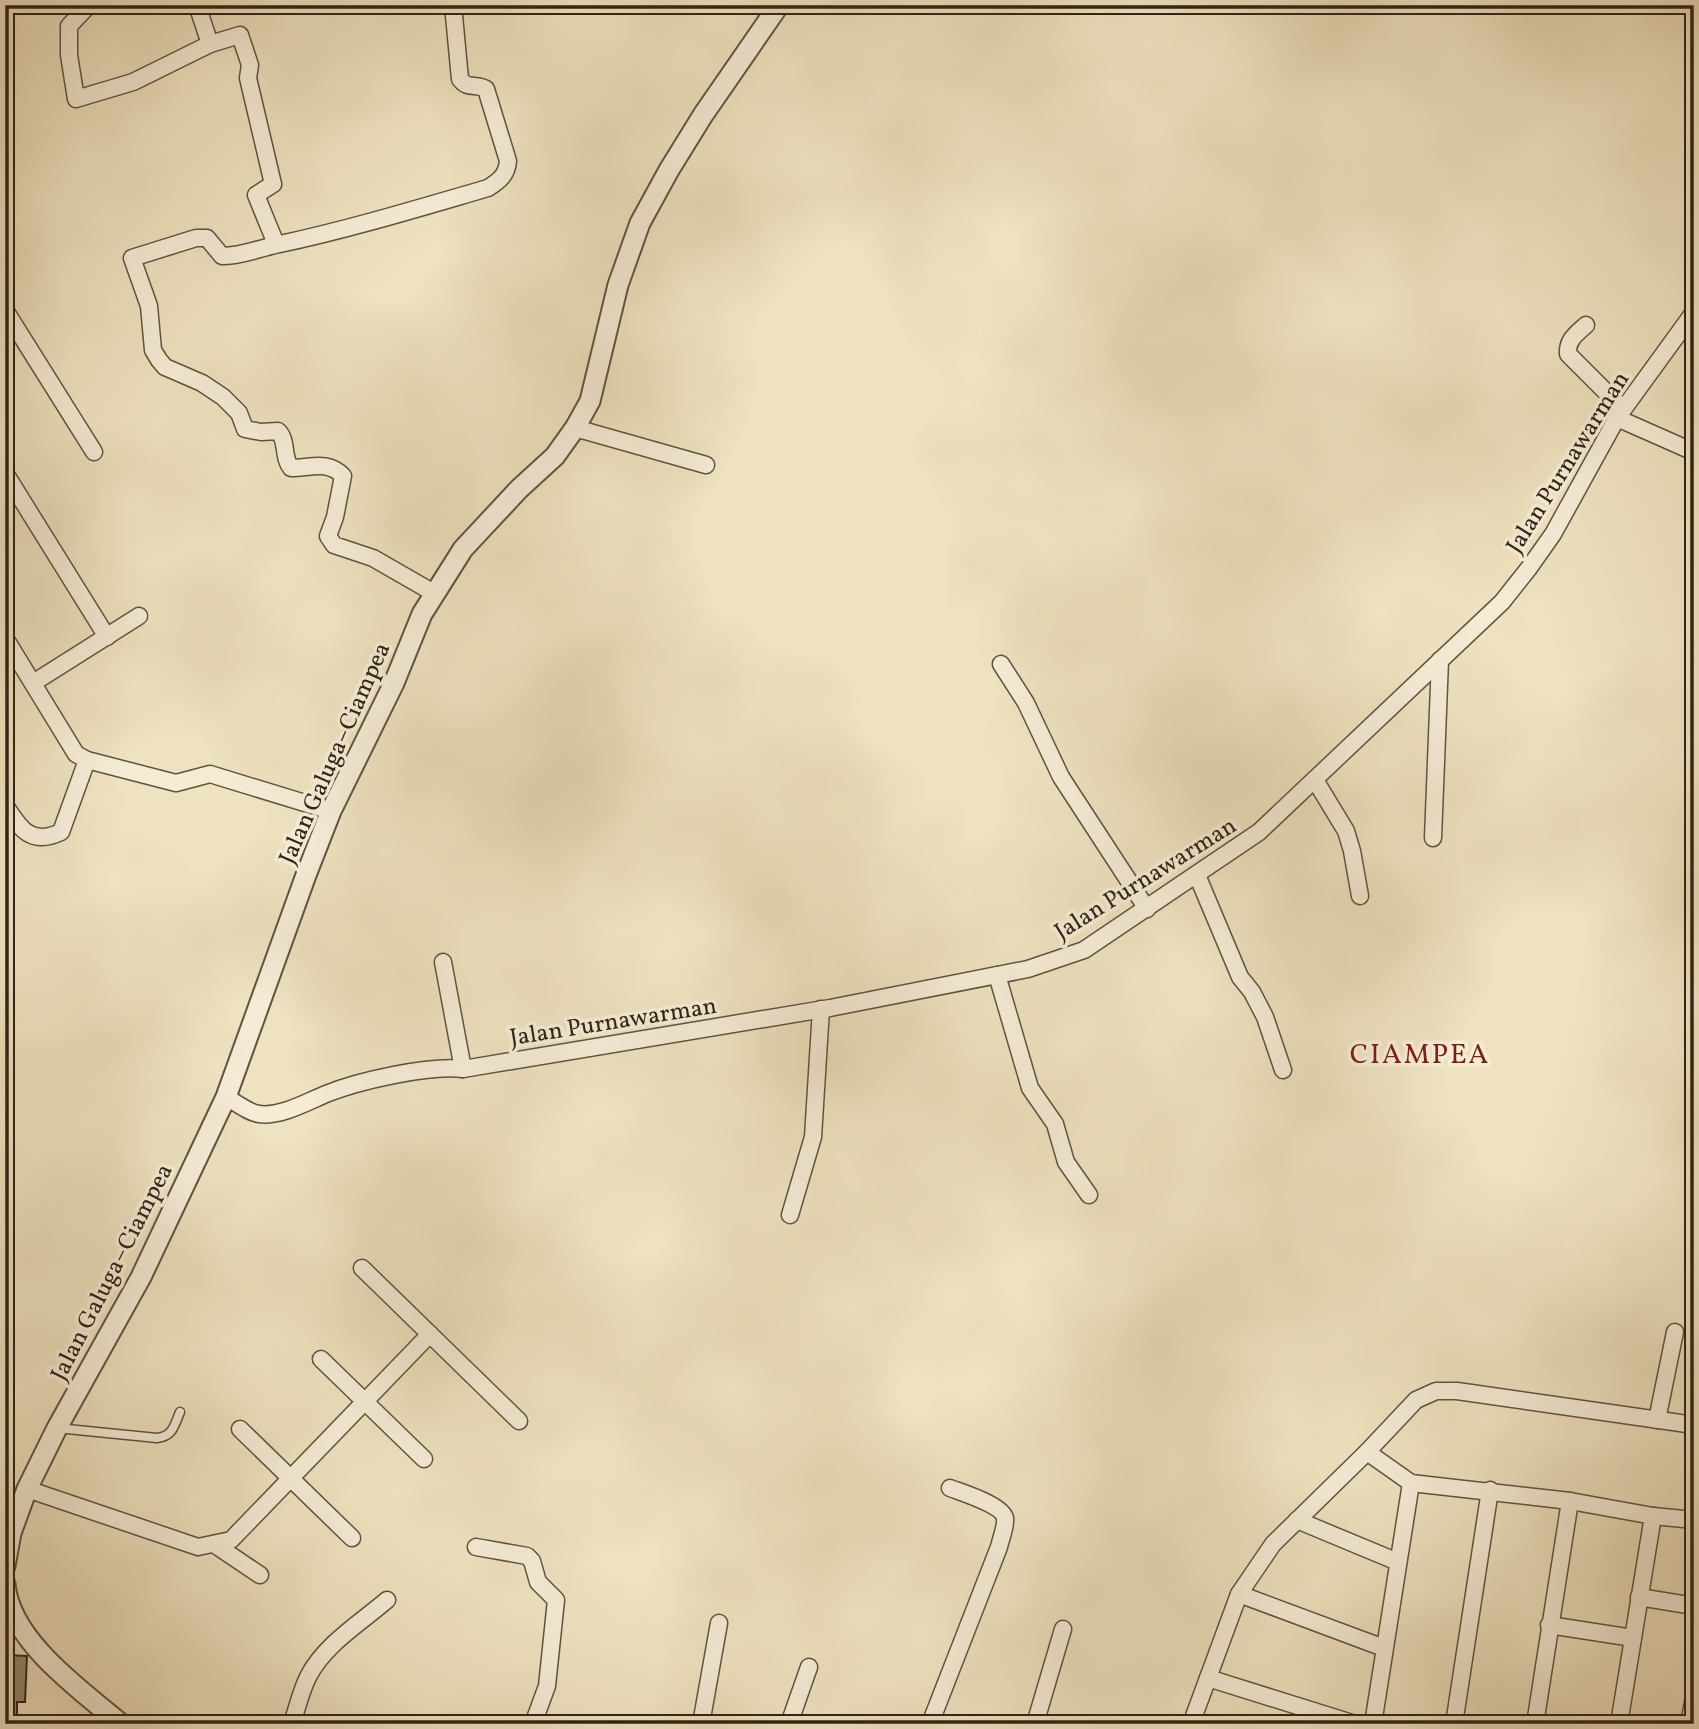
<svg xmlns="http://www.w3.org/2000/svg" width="1699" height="1729" viewBox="0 0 1699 1729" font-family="Vollkorn,serif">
<rect width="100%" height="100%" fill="#efe2c0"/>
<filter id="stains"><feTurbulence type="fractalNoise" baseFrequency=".00286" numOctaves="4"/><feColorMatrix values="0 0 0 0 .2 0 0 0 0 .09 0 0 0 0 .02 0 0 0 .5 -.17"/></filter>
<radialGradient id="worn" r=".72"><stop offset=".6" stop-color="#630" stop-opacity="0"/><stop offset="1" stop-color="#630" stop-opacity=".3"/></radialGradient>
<polygon fill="#93876e" stroke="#2f2416" stroke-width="2" points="5,1655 27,1656 25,1702 17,1702 17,1723 5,1722"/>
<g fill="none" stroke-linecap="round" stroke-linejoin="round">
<defs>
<path id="service" d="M57 1428 157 1438C173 1436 174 1426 180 1412"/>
<g id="minor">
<polyline points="89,5 69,26 69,55 76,99 133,82 210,44"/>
<polyline points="197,5 210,44 240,35 250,65 248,78 273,184 256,195 276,244"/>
<polyline points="5,310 94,452"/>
<path d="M1586 325C1576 334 1567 340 1568 354L1623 409"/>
<polyline points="1617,418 1694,452"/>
<polyline points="575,428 706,465"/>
<polyline points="5,473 107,637"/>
<path d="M434 593 373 558 334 545 328 536 335 517 343 476C328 460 310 468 291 468 282 457 288 441 278 431L261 432 245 429 239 413 223 397 202 383 165 367 159 360 153 350 149 306 132 258 196 238H207L222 256C243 256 259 248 280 244 350 229 419 208 488 188 499 181 507 175 508 161L486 89C476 83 468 90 460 79L453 5"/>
<polyline points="5,638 76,754 87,760 176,783 210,774 331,811"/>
<polyline points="1001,664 1026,703 1061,777 1147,909"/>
<polyline points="33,683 139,616"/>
<polyline points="1315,780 1346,831 1352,851 1360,896"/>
<path d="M5 805C20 829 31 846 61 832L87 760"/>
<polyline points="1433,838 1440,660"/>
<polyline points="1197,875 1240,977 1252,992 1265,1017 1283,1070"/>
<polyline points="443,962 463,1069"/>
<polyline points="997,975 1030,1088 1055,1124 1066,1162 1089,1195"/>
<path d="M226 1097C235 1102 249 1113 259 1114 280 1117 307 1102 326 1094 358 1081 428 1065 463 1069L830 1008 1028 969 1084 950 1259 832 1502 602 1529 568 1553 534 1617 418 1694 312"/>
<polyline points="790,1215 813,1137 821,1009"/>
<polyline points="362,1268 519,1421"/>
<polyline points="321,1359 424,1459"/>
<polyline points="1657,1420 1675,1332"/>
<polyline points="240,1429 352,1538"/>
<polyline points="1367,1452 1411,1483 1570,1501 1653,1516 1694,1520"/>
<polyline points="27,1489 198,1547 231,1540 430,1334"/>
<polyline points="1297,1520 1398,1562"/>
<polyline points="214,1544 260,1575"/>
<polyline points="476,1547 527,1556 532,1561 538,1582 556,1600 547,1686 533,1724"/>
<polyline points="1239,1594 1384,1648"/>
<polyline points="1639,1597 1694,1606"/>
<polyline points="1549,1625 1633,1638"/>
<polyline points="1208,1678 1355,1724"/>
<path d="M292 1724C297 1708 301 1691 308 1677 324 1645 360 1623 387 1600"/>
<polyline points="701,1724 719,1623"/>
<polyline points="789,1724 809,1667"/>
<path d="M930 1724 999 1547C1001 1538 1006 1527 1005 1518 1002 1505 963 1493 950 1488"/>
<polyline points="1035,1724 1063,1629"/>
<polyline points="1191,1724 1239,1594 1273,1544 1367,1452 1416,1400 1436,1391 1457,1391 1694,1425"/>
<polyline points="1373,1724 1411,1483"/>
<polyline points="1454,1724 1490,1490"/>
<polyline points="1535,1724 1570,1501"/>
<polyline points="1619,1724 1653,1516"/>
<polyline points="1689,1724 1694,1697"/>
</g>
<g id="tertiary">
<polyline points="5,1566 11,1533 27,1489 57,1428 141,1277 226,1097 306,875 331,811 394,683 422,614 463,549 519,489 555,456 575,428 590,401 618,285 640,223 669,170 703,115 779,5"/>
<path d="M5 1584C10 1641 81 1690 121 1724"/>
</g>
</defs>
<use href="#service" stroke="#5f5440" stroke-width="11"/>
<use href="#minor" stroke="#5f5440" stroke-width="19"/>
<use href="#tertiary" stroke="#5f5440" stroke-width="23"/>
<use href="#service" stroke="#f5ecd6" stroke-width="8"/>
<use href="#minor" stroke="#f5ecd6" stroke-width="16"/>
<use href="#tertiary" stroke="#f5ecd6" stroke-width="19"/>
</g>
<g text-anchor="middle" stroke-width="7" stroke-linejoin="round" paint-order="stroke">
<g font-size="24" fill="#2f2416" stroke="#f5ecd6">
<text transform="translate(1567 462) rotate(-58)" y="8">Jalan Purnawarman</text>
<text transform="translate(334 753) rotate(-66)" y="8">Jalan Galuga–Ciampea</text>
<text transform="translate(1145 878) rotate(-32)" y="8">Jalan Purnawarman</text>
<text transform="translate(613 1021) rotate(-9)" y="8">Jalan Purnawarman</text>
<text transform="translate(111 1272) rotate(-63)" y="8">Jalan Galuga–Ciampea</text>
</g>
<g font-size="28" letter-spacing="2" fill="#7a1f14" stroke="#f5ecd6">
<text x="1420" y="1063">CIAMPEA</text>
</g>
</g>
<rect width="1699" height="1729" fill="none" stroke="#efe2c0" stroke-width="28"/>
<rect x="7" y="7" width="1685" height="1715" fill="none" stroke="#2f2416" stroke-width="3.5"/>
<rect x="14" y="14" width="1671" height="1701" fill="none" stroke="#2f2416" stroke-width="2"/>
<rect width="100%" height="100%" filter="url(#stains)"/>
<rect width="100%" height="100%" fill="url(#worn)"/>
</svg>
